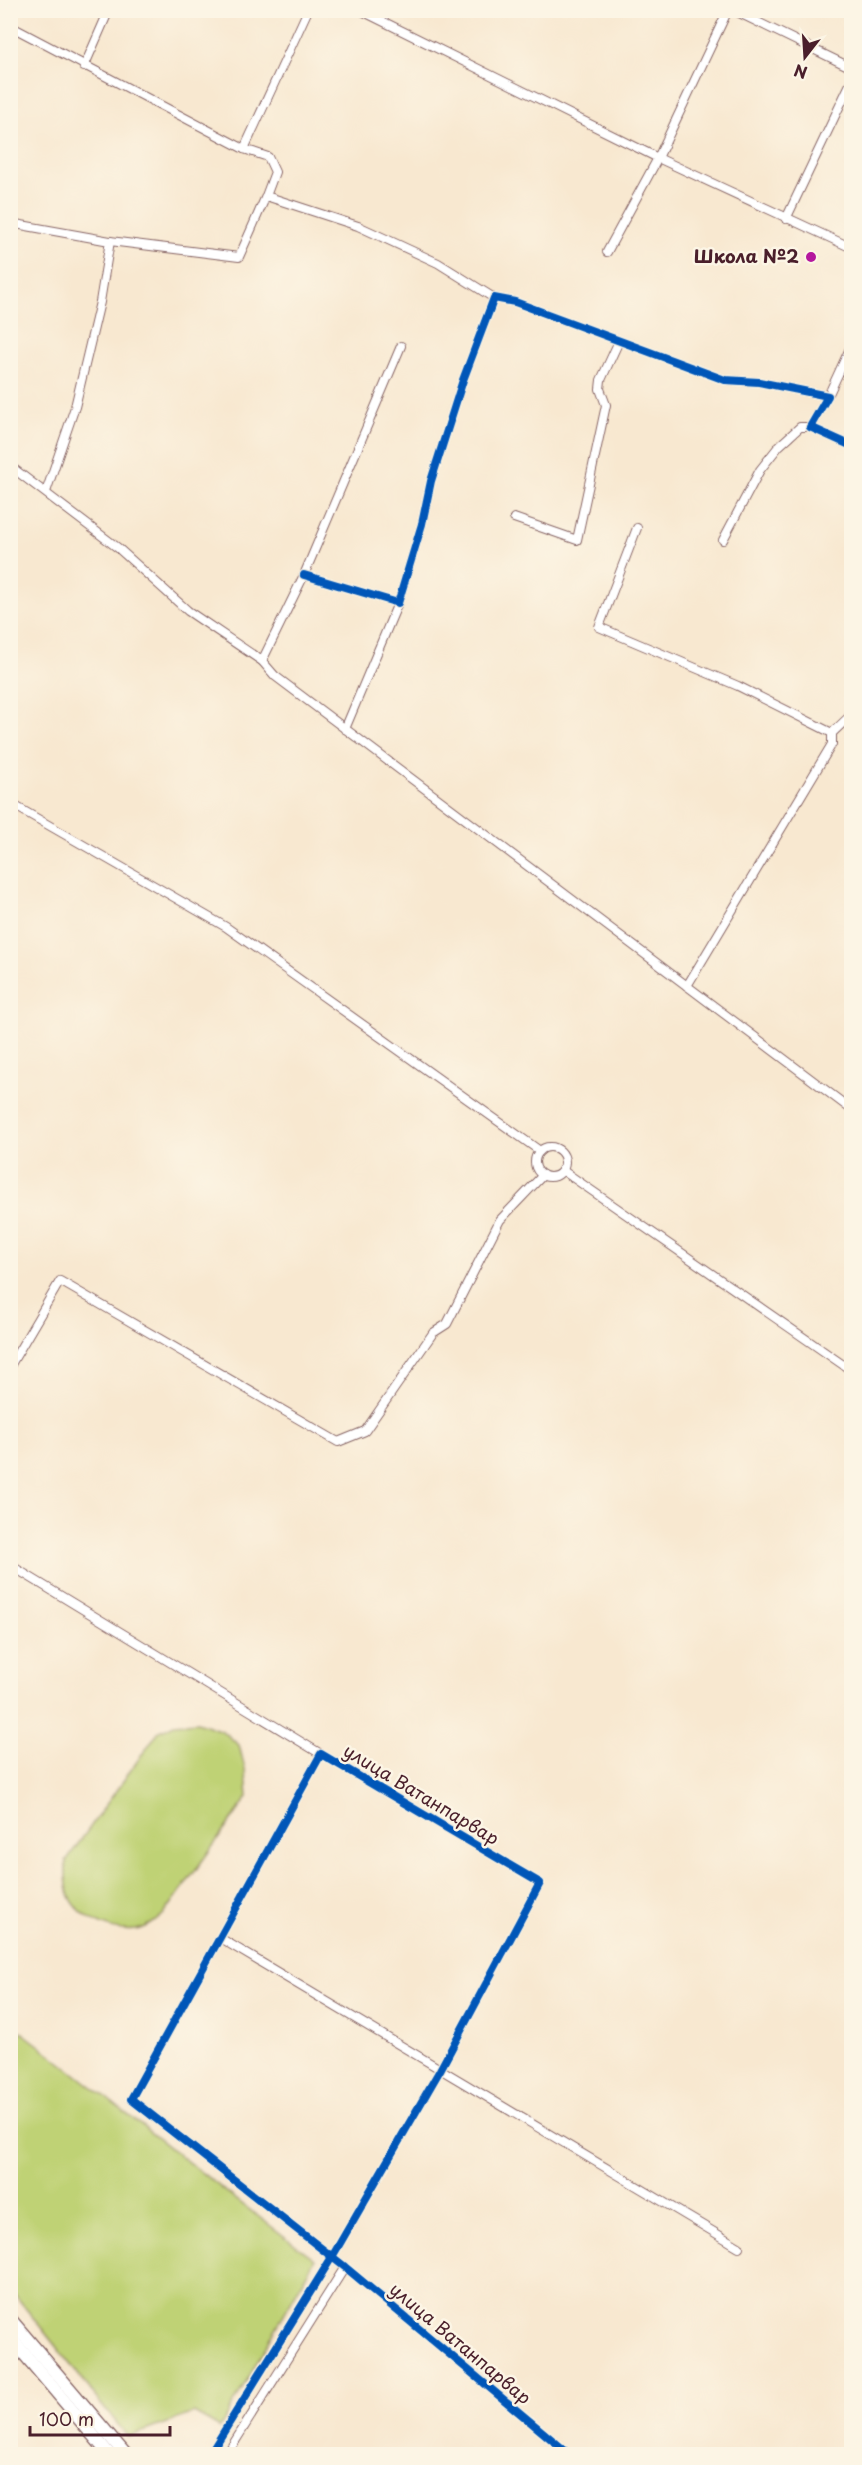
<svg xmlns="http://www.w3.org/2000/svg" width="862" height="2465" viewBox="0 0 862 2465" font-family="'Playpen Sans',sans-serif">
<rect width="100%" height="100%" fill="#fcf5e5"/>
<filter id="ink" filterUnits="userSpaceOnUse"><feTurbulence type="fractalNoise" baseFrequency=".0167" numOctaves="2"/><feDisplacementMap in="SourceGraphic" scale="12" xChannelSelector="R" yChannelSelector="G"/><feConvolveMatrix kernelMatrix="1 2 1 2 8 2 1 2 1" color-interpolation-filters="sRGB"/></filter>
<filter id="wash" filterUnits="userSpaceOnUse"><feTurbulence type="fractalNoise" baseFrequency=".008" numOctaves="4" result="noise"/><feDisplacementMap in="SourceGraphic" scale="24" xChannelSelector="R" yChannelSelector="G"/><feGaussianBlur stdDeviation="1.35" result="paint"/><feColorMatrix in="noise" values="0 0 0 0 0 0 0 0 0 0 0 0 0 0 0 0 0 1.4 0 .05"/><feComposite in="paint" operator="in"/></filter>
<g filter="url(#wash)">
<rect width="100%" height="100%" fill="#f8e8d0"/>
<g fill="#bfd275" stroke="#847850" stroke-width="1.5">
<path d="M197 1722 222 1731 239 1745 246 1773 248 1797 165 1913C156 1921 148 1928 136 1930 112 1933 78 1918 69 1894 65 1882 66 1872 66 1861L158 1732 174 1724Z"/>
<path d="M11 2024C113 2101 211 2183 315 2259L220 2428 194 2413 128 2437 11 2290Z"/>
</g>
</g>
<g filter="url(#ink)">
<g fill="none" stroke-linecap="round" stroke-linejoin="round">
<defs>
<g id="minor">
<polyline points="360,10 658,158 852,248"/>
<polyline points="733,10 852,68"/>
<polyline points="10,26 244,149 268,157 275,172 266,196 358,226 438,263 494,298"/>
<polyline points="84,67 109,10"/>
<polyline points="244,149 308,10"/>
<polyline points="786,219 852,80"/>
<polyline points="10,223 110,241"/>
<polyline points="607,252 658,158 728,10"/>
<polyline points="828,396 852,344"/>
<polyline points="10,466 118,548 188,611 262,661 304,575 401,346"/>
<polyline points="46,492 75,407 100,302 110,241 239,257 266,196"/>
<polyline points="514,518 577,540 606,405 600,389 601,380 619,341"/>
<polyline points="637,528 599,627 738,686 832,733"/>
<polyline points="723,540 760,470 779,446 800,427 810,427"/>
<polyline points="304,575 398,603 422,524 431,481 463,380 494,298 515,302 725,380 759,382 828,396 810,427 852,446"/>
<polyline points="262,661 275,676 852,1110"/>
<polyline points="345,729 398,603"/>
<polyline points="10,803 226,927 540,1151"/>
<polyline points="687,986 832,744 832,733 852,714"/>
<circle cx="550" cy="1162" r="15"/>
<polyline points="562,1170 852,1371"/>
<polyline points="10,1366 60,1281 338,1442 365,1431 433,1333 447,1324 500,1220 543,1175"/>
<polyline points="10,1565 321,1754"/>
<polyline points="220,1938 739,2247"/>
<path d="M210 2454 332 2257 440 2070 540 1883 321 1754 131 2099C202 2155 274 2211 345 2267L569 2454"/>
<polyline points="227,2454 345,2267"/>
</g>
<g id="primary">
<polyline points="10,2319 125,2454"/>
<polyline points="10,2337 109,2454"/>
</g>
</defs>
<use href="#minor" stroke="#876565" stroke-width="10"/>
<use href="#primary" stroke="#876565" stroke-width="15"/>
<use href="#minor" stroke="#fff" stroke-width="8"/>
<use href="#primary" stroke="#fff" stroke-width="12"/>
<defs>
<g id="cycleway">
<polyline points="304,575 398,603 422,524 431,481 463,380 494,298 515,302 725,380 759,382 828,396 810,427 852,446"/>
<path d="M210 2454 332 2257 440 2070 540 1883 321 1754 131 2099C202 2155 274 2211 345 2267L569 2454"/>
</g>
</defs>
<use href="#cycleway" stroke="#fcf5e5" stroke-width="11"/>
<use href="#cycleway" stroke="#0057b8" stroke-width="8"/>
</g>
</g>
<circle fill="#b5179e" stroke="#fcf5e5" stroke-width="2" cx="811" cy="257" r="6"/>
<g text-anchor="middle" stroke-width="5" stroke-linejoin="round" paint-order="stroke">
<g font-size="18" font-weight="bold" fill="#4a1f2b" stroke="#fcf5e5" text-anchor="end">
<text x="799" y="263">Школа №2</text>
</g>
<g font-size="18" fill="#4a1f2b" stroke="#fcf5e5">
<text transform="translate(421 1795) rotate(31)" y="6">улица Ватанпарвар</text>
<text transform="translate(460 2344) rotate(40)" y="6">улица Ватанпарвар</text>
</g>
</g>
<rect width="862" height="2465" fill="none" stroke="#fcf5e5" stroke-width="36"/>
<g transform="translate(805 57) rotate(197)" stroke="#fcf5e5" stroke-width="4.5" paint-order="stroke">
<path d="M0-4.5L10 22L0 15L-10 22Z" fill="#4a1f2b"/>
<text y="-9" font-size="16" font-weight="bold" text-anchor="middle" fill="#4a1f2b">N</text>
</g>
<path d="M30 2426v9h140v-9" fill="none" stroke="#4a1f2b" stroke-width="3"/>
<text x="39" y="2426" font-size="18" fill="#4a1f2b" stroke="#fcf5e5" stroke-width="4.5" paint-order="stroke">100 m</text>
</svg>
